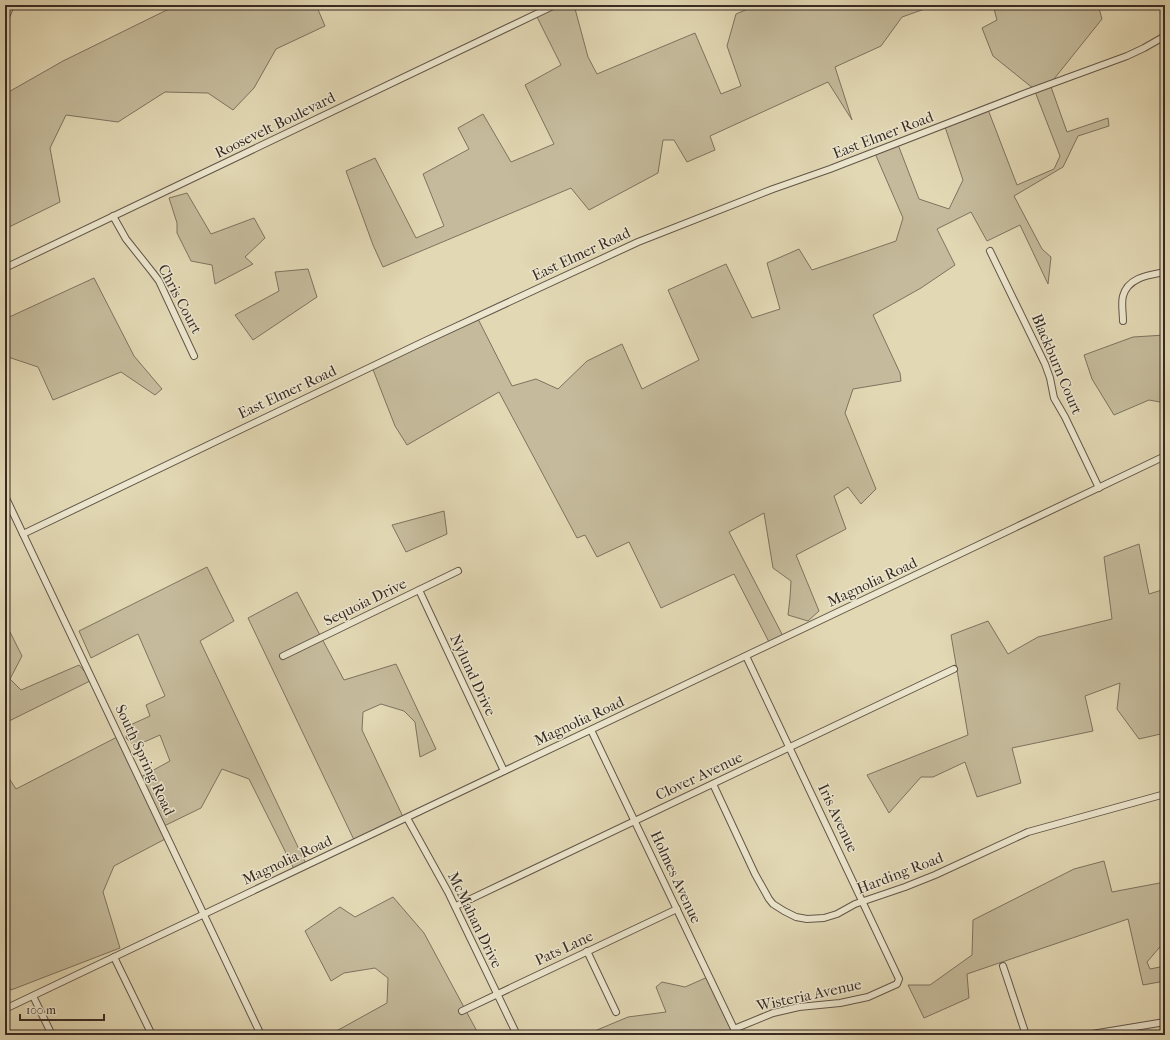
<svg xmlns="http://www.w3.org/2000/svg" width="1170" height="1040" viewBox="0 0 1170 1040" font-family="'IM FELL French Canon',serif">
<rect width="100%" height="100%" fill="#e2d8b4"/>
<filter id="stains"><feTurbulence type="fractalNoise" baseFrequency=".005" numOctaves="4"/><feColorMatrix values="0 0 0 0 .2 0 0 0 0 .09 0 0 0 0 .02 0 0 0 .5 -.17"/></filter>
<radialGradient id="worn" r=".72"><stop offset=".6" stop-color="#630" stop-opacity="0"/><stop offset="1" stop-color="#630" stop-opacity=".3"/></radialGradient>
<g fill="#c5bb9c" stroke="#7e7360">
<polygon points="177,5 316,5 325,26 276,49 254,88 233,110 208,93 165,92 118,122 66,115 50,148 60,202 5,229 5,94 63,61"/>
<polygon points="556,5 574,5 588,57 597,74 695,33 721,94 741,86 727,46 736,14 757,5 936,5 902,17 881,46 835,67 852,120 828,82 710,136 715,150 687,162 674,140 663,140 658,173 589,210 571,188 383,267 373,245 346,171 375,158 416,238 444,226 423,174 469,149 458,128 483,114 511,162 554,144 525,85 561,65 536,15"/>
<polygon points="993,5 1098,5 1102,19 1050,84 1067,132 1108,118 1109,126 1078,136 1063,167 1014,196 1042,249 1051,257 1048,284 1020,225 987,241 971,212 937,229 955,265 921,288 873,315 900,373 901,381 853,389 845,413 876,489 861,504 848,487 834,496 846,529 796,555 819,611 808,621 788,615 790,598 791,581 773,568 764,513 729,532 784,638 770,644 734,574 661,608 629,542 597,557 585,535 577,538 499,392 407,445 395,426 372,367 477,317 512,386 536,379 558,389 587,361 622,344 642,389 699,360 668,290 726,264 752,318 780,309 767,263 799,249 812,270 896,241 903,218 874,151 897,142 919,199 949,209 963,180 944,124 987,107 1017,185 1054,169 1060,156 1034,89 993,56 982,28 997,20"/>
<polygon points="187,193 211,234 254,218 265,238 245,257 253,264 215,284 212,265 191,261 177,233 177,223 169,198"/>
<polygon points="308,269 317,297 253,340 235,315 279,291 275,272"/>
<polygon points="94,278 134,356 162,389 155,395 121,372 53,400 38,367 5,356 5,319"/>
<polygon points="1165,335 1165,409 1160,402 1149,400 1114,415 1092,379 1084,355 1133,337"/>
<polygon points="444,511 447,534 406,552 392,525"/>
<polygon points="1139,544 1149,594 1165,589 1165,669 1164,670 1165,676 1165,733 1139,739 1117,709 1120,683 1085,696 1093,731 1012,748 1021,783 977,797 965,762 933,777 921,777 889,813 867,775 968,735 951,635 988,621 1008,654 1038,637 1112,619 1104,557"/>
<polygon points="207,567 234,621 200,641 307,866 295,871 249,779 222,769 201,808 162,827 167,838 114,866 103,892 120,948 11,990 5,979 5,772 16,789 119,736 139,778 170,761 160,735 135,746 126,738 128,726 150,716 146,705 165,696 138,634 91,658 79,631"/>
<polygon points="297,592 344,680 396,664 436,749 420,757 415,722 404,711 381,704 363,712 362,730 404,819 355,842 248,618"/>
<polygon points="5,622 22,656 10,679 21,690 79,665 92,680 5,723"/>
<polygon points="1104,861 1112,892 1165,882 1165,941 1147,962 1150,969 1165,966 1165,981 1143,985 1128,919 967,974 969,998 924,1018 908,985 930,985 972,955 973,920 1074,869"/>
<polygon points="393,897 424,933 479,1035 332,1035 331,1034 387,1003 388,978 375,968 344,973 331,981 305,931 340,907 355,917"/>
<polygon points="710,976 735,1029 721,1035 585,1035 628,1017 666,1012 656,987 662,982 685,987"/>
</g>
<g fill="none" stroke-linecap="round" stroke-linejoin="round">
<defs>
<g id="minor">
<polyline points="5,19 11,5"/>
<polyline points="113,216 126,239 153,273 159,281 194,356"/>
<polyline points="990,251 1045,364 1050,378 1054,398 1065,417 1099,488"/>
<polyline points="5,268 555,5"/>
<path d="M1123 321C1123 313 1121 303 1123 296 1128 277 1150 275 1165 272"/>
<polyline points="5,496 261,1035"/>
<polyline points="23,534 425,341 638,242 773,189 830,169 1026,93 1127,56 1144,48 1165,36"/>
<polyline points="419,590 504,771"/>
<polyline points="283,656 458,571"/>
<polyline points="591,730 737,1035"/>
<polyline points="713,784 755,874 769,899 773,904 784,911 796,917 807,919 824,918 837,914 855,904 905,887 935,875 1028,832 1165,794"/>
<polyline points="407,818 448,892 517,1035"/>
<polyline points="456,906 954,669"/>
<polyline points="587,951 616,1012"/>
<polyline points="114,957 152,1035"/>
<polyline points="1003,966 1026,1035"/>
<polyline points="33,996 52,1035"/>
<polyline points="5,1009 1165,456"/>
<polyline points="462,1011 677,909"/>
<polyline points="734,1029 773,1013 799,1007 840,1003 868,997 897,984 899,979 746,656"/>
<polyline points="1086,1035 1165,1022"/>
</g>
</defs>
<use href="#minor" stroke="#625649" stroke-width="8"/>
<use href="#minor" stroke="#ece6ce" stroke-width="6"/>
</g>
<g text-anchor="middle" stroke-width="3" stroke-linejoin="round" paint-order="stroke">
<g font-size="15" fill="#382b25" stroke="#ece6ce">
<text transform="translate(275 125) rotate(-26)" y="5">Roosevelt Boulevard</text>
<text transform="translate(883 135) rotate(-21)" y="5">East Elmer Road</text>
<text transform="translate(581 254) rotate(-25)" y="5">East Elmer Road</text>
<text transform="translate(180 299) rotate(62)" y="5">Chris Court</text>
<text transform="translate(1057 364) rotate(67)" y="5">Blackburn Court</text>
<text transform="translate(287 392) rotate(-25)" y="5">East Elmer Road</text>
<text transform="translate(872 582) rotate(-25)" y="5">Magnolia Road</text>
<text transform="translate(365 602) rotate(-26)" y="5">Sequoia Drive</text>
<text transform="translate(473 675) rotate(65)" y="5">Nylund Drive</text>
<text transform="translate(579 721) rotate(-25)" y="5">Magnolia Road</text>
<text transform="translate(145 760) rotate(65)" y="5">South Spring Road</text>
<text transform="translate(699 776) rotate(-25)" y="5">Clover Avenue</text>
<text transform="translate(838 818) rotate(65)" y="5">Iris Avenue</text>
<text transform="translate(287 860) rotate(-25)" y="5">Magnolia Road</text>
<text transform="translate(900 873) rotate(-21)" y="5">Harding Road</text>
<text transform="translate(676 877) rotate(65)" y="5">Holmes Avenue</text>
<text transform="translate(475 920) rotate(64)" y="5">McMahan Drive</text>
<text transform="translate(564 948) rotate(-25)" y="5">Pats Lane</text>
<text transform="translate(809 995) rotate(-12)" y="5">Wisteria Avenue</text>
</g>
</g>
<rect width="1170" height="1040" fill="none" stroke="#e2d8b4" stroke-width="20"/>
<rect x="6" y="6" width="1158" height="1028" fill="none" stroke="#382b25" stroke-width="2"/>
<rect x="10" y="10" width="1150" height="1020" fill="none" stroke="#382b25"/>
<path d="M20 1014v6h84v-6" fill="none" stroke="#382b25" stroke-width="2"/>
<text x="26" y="1014" font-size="12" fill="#382b25" stroke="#ece6ce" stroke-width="3" paint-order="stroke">100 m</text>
<rect width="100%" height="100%" filter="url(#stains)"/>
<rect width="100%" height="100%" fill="url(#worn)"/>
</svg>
